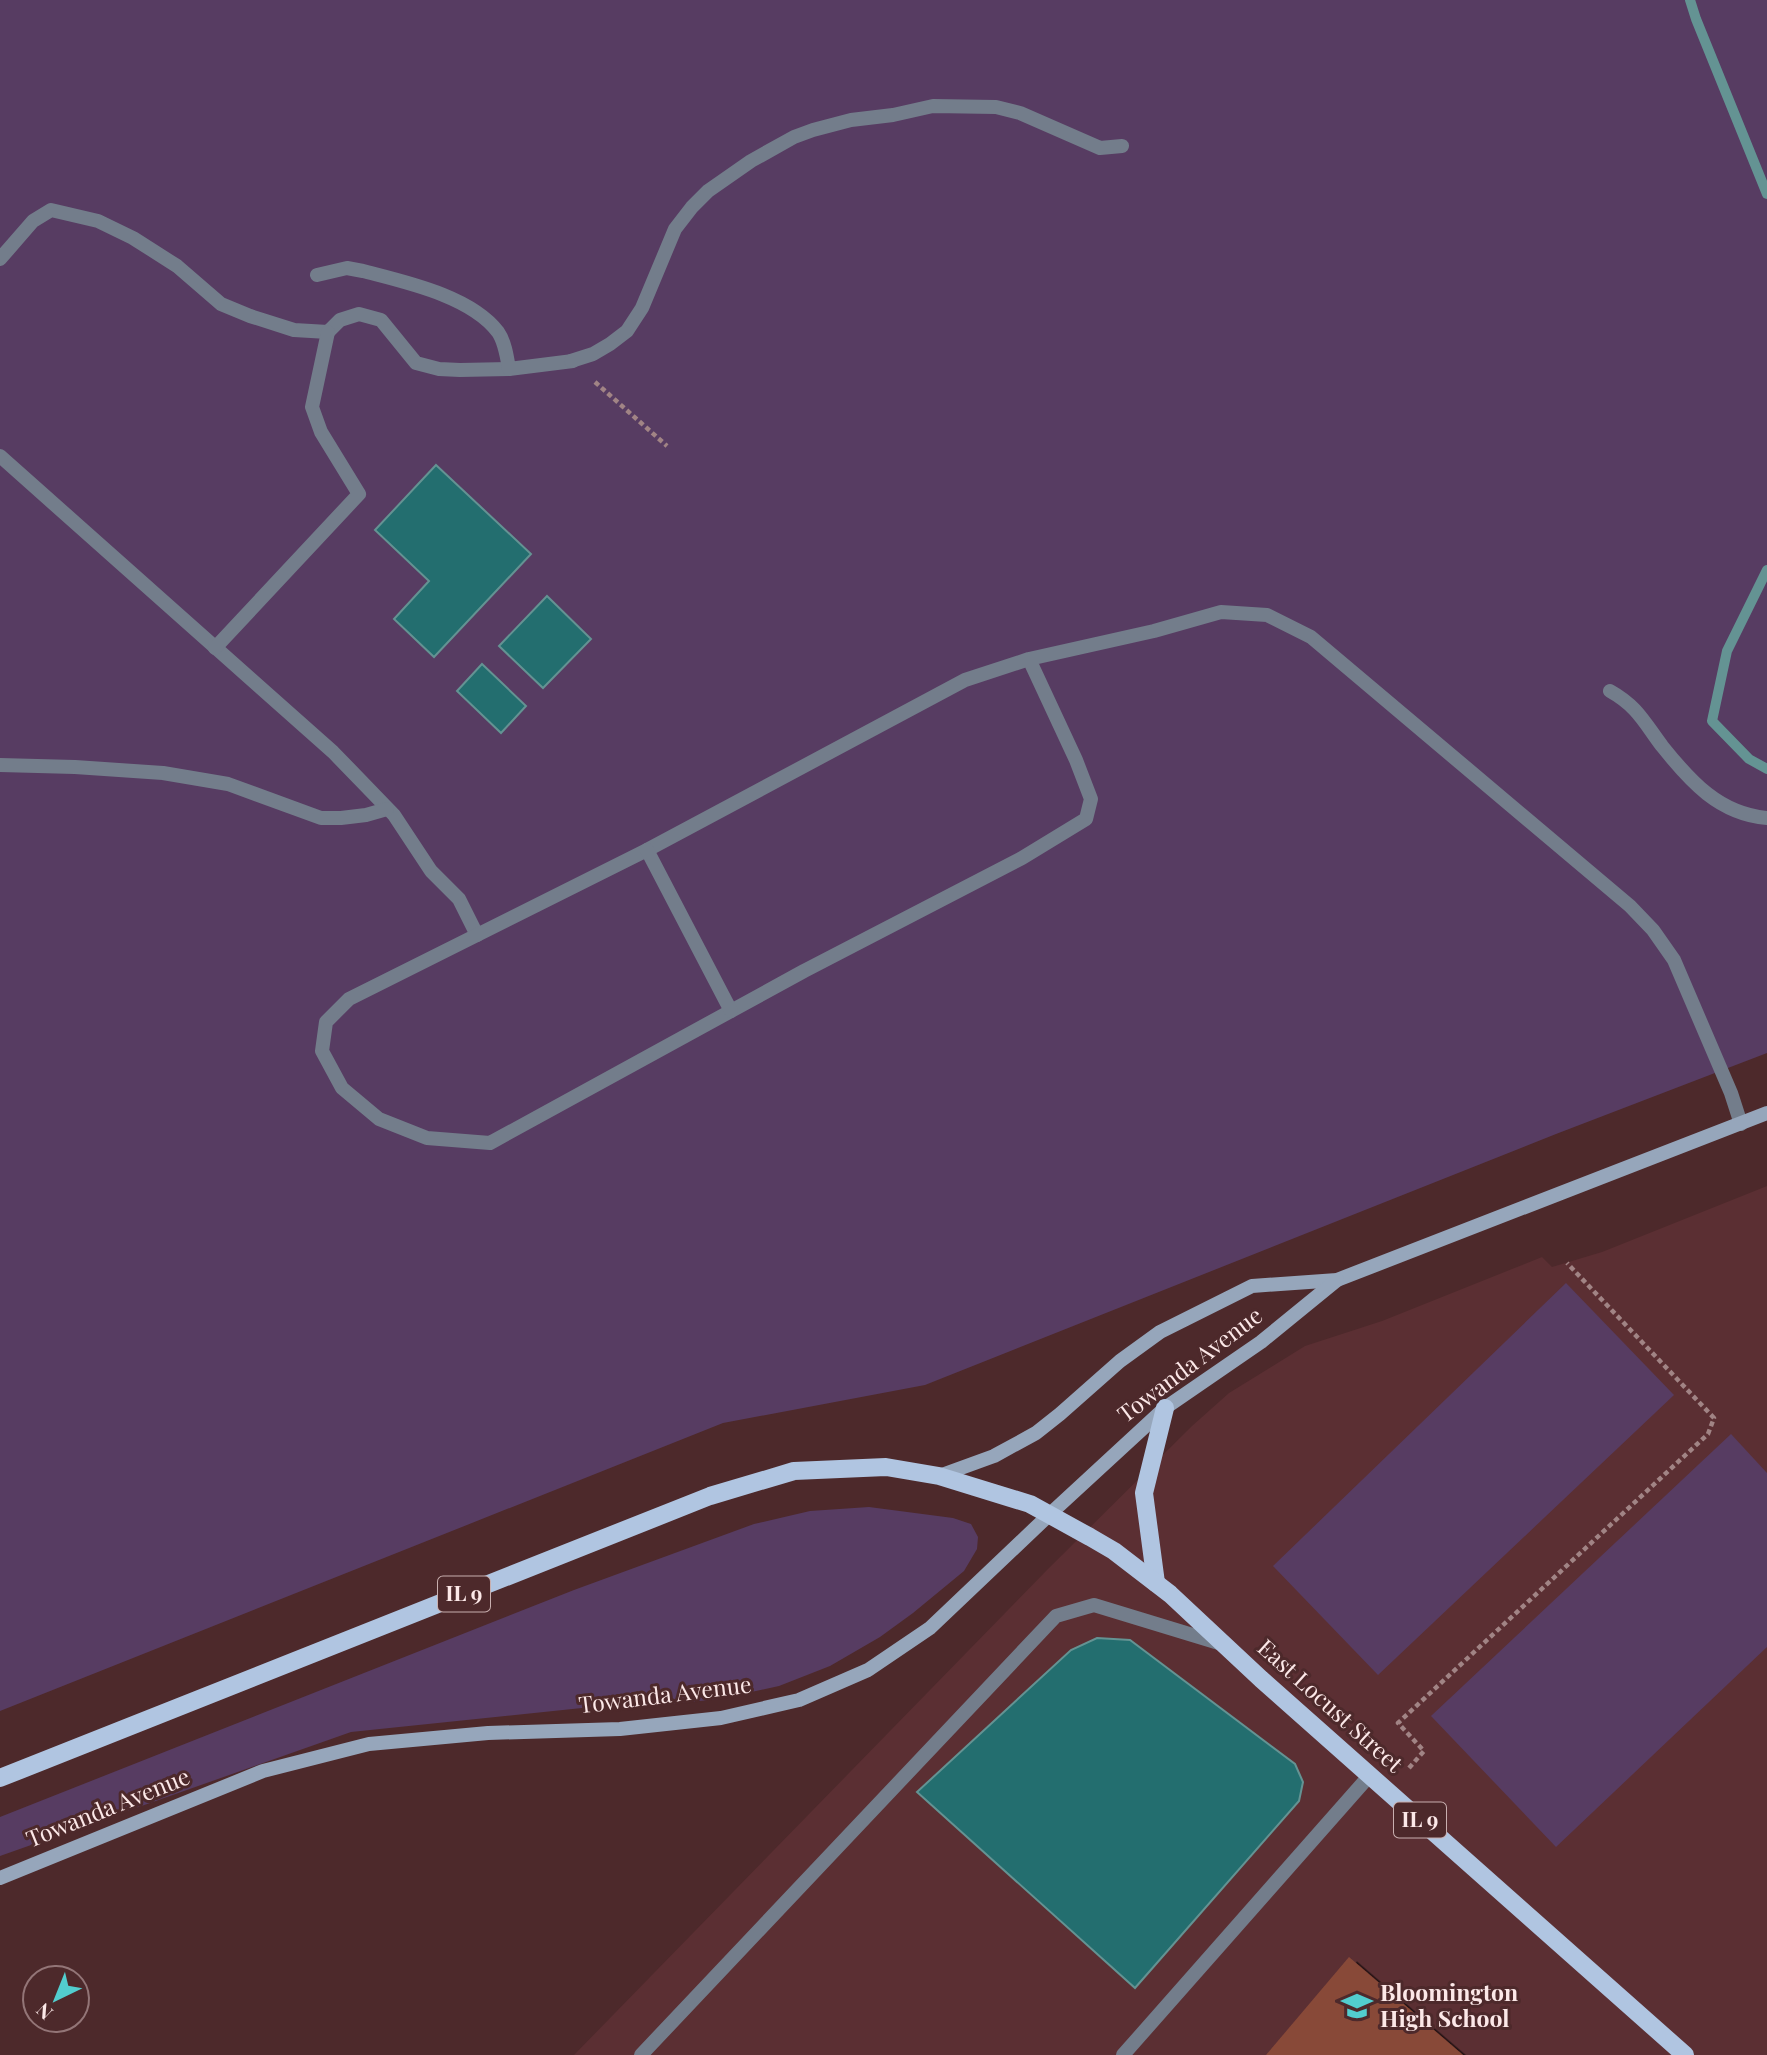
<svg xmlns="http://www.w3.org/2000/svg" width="1767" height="2055" viewBox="0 0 1767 2055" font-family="'Playfair Display',serif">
<defs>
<filter id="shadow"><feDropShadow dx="8" dy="4.5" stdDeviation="0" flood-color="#0009"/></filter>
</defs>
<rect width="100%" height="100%" fill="#4d292b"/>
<polygon fill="#5b2f33" points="1767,1186 1767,2055 574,2055 1048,1569 1192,1426 1229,1393 1305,1346 1382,1321 1542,1257 1552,1267 1602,1252"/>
<g fill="#573c62">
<polygon points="0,0 1767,0 1767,1053 1556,1134 925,1385 723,1423 0,1711"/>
<polygon points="1566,1283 1674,1395 1378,1675 1273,1566"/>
<polygon points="1731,1434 1767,1473 1767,1647 1556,1847 1431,1716"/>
<polygon points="869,1507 953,1518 971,1524 978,1537 977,1549 964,1571 913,1613 880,1637 830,1666 779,1686 719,1699 660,1705 601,1706 351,1732 0,1856 0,1817 574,1590 754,1524 810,1511"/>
</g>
<g fill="#236e6f" stroke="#649393" stroke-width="2">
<polygon points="436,465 531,554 434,657 394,619 429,581 375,530"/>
<polygon points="547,596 591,639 543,688 499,646"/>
<polygon points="482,664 526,706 501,733 457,691"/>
<polygon points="1097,1638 1130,1640 1295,1764 1303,1782 1299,1801 1135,1988 917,1792 1071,1650"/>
</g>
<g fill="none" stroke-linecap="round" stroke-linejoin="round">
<g stroke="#649393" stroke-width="10">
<polyline points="1690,0 1696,19 1767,194"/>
<polyline points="1767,570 1727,651 1712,721 1749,759 1767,769"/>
</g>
</g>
<polygon fill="#884a38" filter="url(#shadow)" points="1349,1957 1463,2055 1266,2055"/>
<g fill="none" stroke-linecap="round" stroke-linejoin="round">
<g stroke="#a18485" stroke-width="4.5" stroke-dasharray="5 3.5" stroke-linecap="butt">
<polyline points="595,382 667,446"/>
<polyline points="1409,1768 1424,1751 1398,1723 1708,1434 1714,1418 1567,1263"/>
</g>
<g stroke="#737d8b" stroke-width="14">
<polyline points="0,259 33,221 51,210 98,221 133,238 177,266 221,304 250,316 294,330 328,332 340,320 359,314 381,320 416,363 439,369 460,370 509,369"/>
<path d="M317 275 347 268 363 271C405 282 471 296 498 332 505 342 507 357 509 369L573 361"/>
<polyline points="571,361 593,354 610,344 627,331 642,308 675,229 692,207 708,191 751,161 794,137 813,130 851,120 893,115 933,106 996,107 1020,113 1100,148 1122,146"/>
<polyline points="0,456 333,752 394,815 431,871 459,899 477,935"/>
<polyline points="215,648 359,494 321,432 312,407 328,332"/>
<polyline points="1029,659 1076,760 1091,799 1086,819 1022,858 804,971 490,1143 427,1138 379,1119 342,1088 322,1051 326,1022 349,999 647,850 965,680 1029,659 1154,631 1221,612 1267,615 1311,637 1630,906 1653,930 1674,960 1731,1093 1741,1124"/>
<path d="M1610 691C1637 706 1644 722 1662 746 1690 781 1719 814 1767 818"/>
<polyline points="0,765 75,767 163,773 228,784 321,818 341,818 366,815 387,809"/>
<polyline points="647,850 731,1011"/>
<polyline points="641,2055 1056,1616 1094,1605 1222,1644"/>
<polyline points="1123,2055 1370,1775"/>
</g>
<g stroke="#96a6bb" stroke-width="14">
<polyline points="939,1476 994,1456 1036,1433 1060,1414 1120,1361 1160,1332 1252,1286 1337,1280 1767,1113"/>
<polyline points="0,1878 263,1771 369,1744 488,1733 620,1729 721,1718 799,1700 868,1670 930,1628 1050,1514 1165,1408 1261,1342 1337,1280"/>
</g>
<g stroke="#b0c5e1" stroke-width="18">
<polyline points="1156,1583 1144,1493 1165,1408"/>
<polyline points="0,1778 710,1496 794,1471 886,1467 939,1476 1030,1504 1090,1537 1114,1551 1170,1594 1261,1679 1685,2055"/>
</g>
</g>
<defs>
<symbol id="school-bare" viewBox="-9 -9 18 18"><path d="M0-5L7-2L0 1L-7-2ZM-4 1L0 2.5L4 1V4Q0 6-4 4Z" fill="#52cdce" stroke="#4d292b" stroke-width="2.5" paint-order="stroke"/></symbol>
</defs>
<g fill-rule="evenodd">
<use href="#school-bare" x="1335" y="1984" width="44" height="44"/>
</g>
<g text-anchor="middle" stroke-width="6" stroke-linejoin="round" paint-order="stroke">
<g fill="#4d292b" stroke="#c8afaf" stroke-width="2">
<rect x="438" y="1576.5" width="52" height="35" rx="5"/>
<rect x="1394" y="1802.5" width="52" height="35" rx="5"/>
</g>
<g font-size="21" font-weight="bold" fill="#fce8e8">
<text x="464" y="1601">IL 9</text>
<text x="1420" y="1827">IL 9</text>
</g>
<g font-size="23" fill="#fce8e8" stroke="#4d292b">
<text transform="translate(1190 1365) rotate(-37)" y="8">Towanda Avenue</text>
<text transform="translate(665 1695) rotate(-7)" y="8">Towanda Avenue</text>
<text transform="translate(1330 1706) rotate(42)" y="8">East Locust Street</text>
<text transform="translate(108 1808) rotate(-22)" y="8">Towanda Avenue</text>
</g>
<g font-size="23" font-weight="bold" fill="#fce8e8" stroke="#4d292b" text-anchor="start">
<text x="1380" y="2001">Bloomington<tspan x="1380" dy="26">High School</tspan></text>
</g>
</g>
<g transform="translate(56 1999) rotate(223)"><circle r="33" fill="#4d292b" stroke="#937577" stroke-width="2"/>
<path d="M0-5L12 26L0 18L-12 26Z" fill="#52cdce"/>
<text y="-10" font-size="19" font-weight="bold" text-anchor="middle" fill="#fce8e8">N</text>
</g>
</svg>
